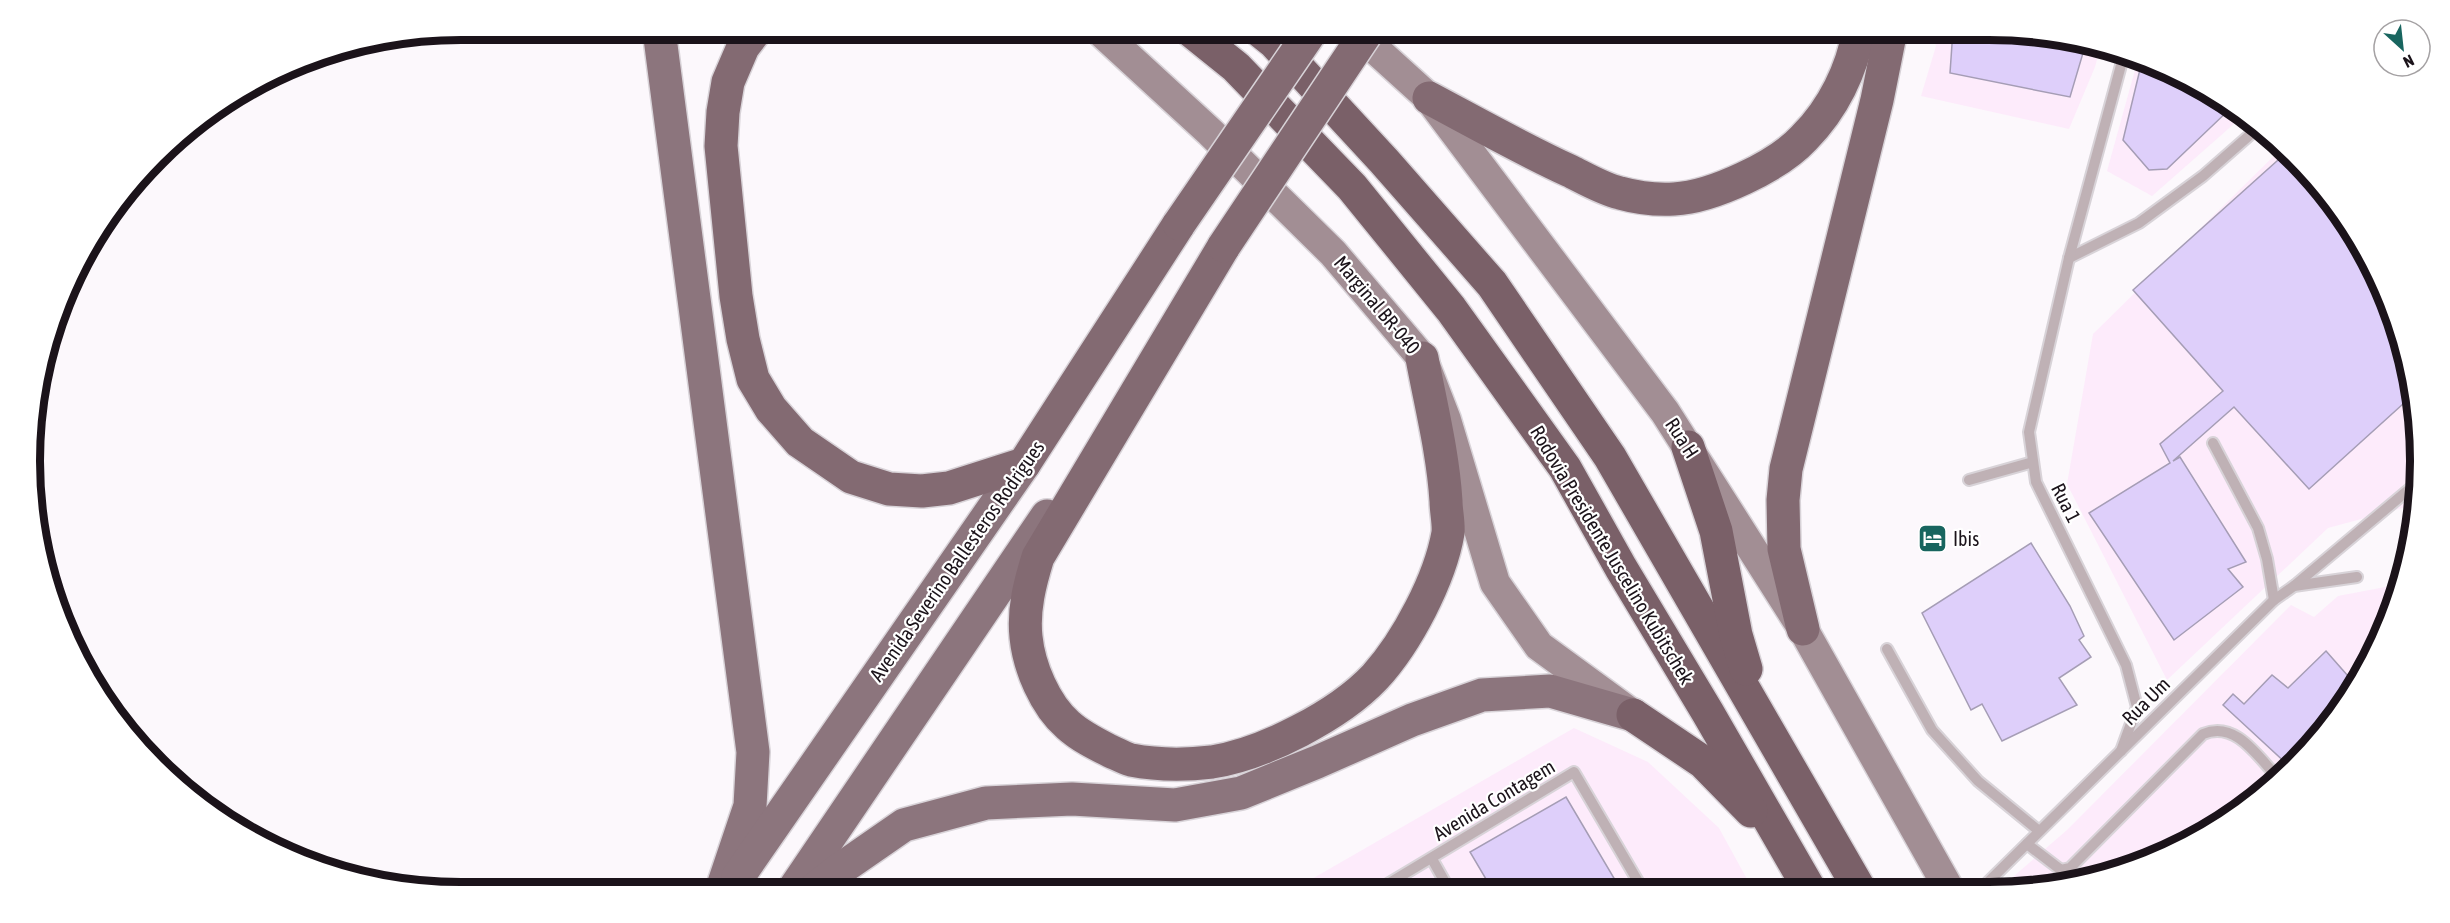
<svg xmlns="http://www.w3.org/2000/svg" width="2450" height="923" viewBox="0 0 2450 923" font-family="'Asap Condensed',sans-serif">
<rect width="100%" height="100%" fill="#fcf8fc"/>
<g fill="#fdebfb">
<polygon points="1931,30 1989,30 2101,45 2095,67 2069,129 1921,96 1936,46"/>
<polygon points="2138,59 2180,75 2244,115 2152,196 2107,171"/>
<polygon points="2282,148 2313,177 2362,246 2397,323 2416,406 2419,490 2417,504 2328,528 2167,680 2067,484 2093,334"/>
<polygon points="2401,584 2347,701 2273,786 2179,849 2045,889 1999,889 2067,830 2291,605 2314,617 2338,596"/>
<polygon points="1574,728 1648,762 1719,828 1753,890 1291,891"/>
</g>
<g fill="#decffa" stroke="#a59db5" stroke-width="1.5">
<polygon points="1953,30 1989,30 2086,43 2070,97 1950,73"/>
<polygon points="2142,61 2180,75 2232,107 2167,169 2149,170 2123,140"/>
<polygon points="2287,152 2313,177 2362,246 2397,323 2414,394 2309,489 2234,407 2173,461 2180,457 2246,562 2228,569 2243,587 2174,640 2089,513 2170,463 2160,444 2223,391 2133,290"/>
<polygon points="2031,543 2070,606 2084,636 2079,640 2091,657 2059,678 2077,705 2002,741 1982,704 1971,710 1922,613"/>
<polygon points="2326,651 2355,684 2347,701 2289,766 2223,705 2233,694 2244,704 2272,675 2288,688"/>
<polygon points="1566,797 1621,890 1493,891 1470,852"/>
</g>
<g fill="none" stroke-linecap="round" stroke-linejoin="round">
<defs>
<g id="service">
<polyline points="2069,258 2139,223 2203,176 2259,127"/>
<polyline points="2213,443 2258,528 2267,559 2274,600"/>
<polyline points="1969,480 2033,462"/>
<polyline points="2294,586 2419,481"/>
<polyline points="1887,649 1932,730 1978,781 2039,831"/>
<polyline points="2121,751 2137,707 2126,665 2036,482 2029,432 2069,258 2124,54"/>
<path d="M2027 844 2061 870 2070 868 2203 734C2236 720 2258 757 2279 779"/>
<polyline points="1432,859 1450,891"/>
<polyline points="1981,889 2274,600 2294,586 2357,577"/>
<polyline points="1376,891 1574,772 1643,890"/>
</g>
<g id="secondary">
<polyline points="1099,30 1210,132 1333,253 1422,358 1446,420 1495,583 1539,646 1628,711"/>
<polyline points="1354,30 1429,98 1665,412 1803,629 1949,889"/>
</g>
<g id="primary">
<polyline points="659,30 753,752 750,806 721,892"/>
<polyline points="738,877 1024,464"/>
<polyline points="792,892 1047,516"/>
<polyline points="811,892 839,870 904,825 986,803 1072,799 1175,805 1241,793 1317,762 1412,720 1482,695 1550,691 1633,715"/>
</g>
<g id="trunk">
<polyline points="756,30 743,47 728,82 723,112 721,146 736,296 743,339 753,379 771,409 800,442 851,477 889,489 922,491 949,488 1024,464 1179,224"/>
<path d="M1429 98C1476 123 1522 149 1570 171 1586 179 1603 189 1620 193 1638 198 1656 200 1674 199 1713 197 1778 166 1804 138 1833 109 1852 70 1859 30"/>
<path d="M1224 246 1038 557C1030 583 1023 609 1026 637 1029 667 1045 705 1068 725 1080 736 1096 744 1110 751 1117 754 1124 758 1131 760 1157 765 1186 765 1212 762 1264 754 1339 715 1375 677 1407 642 1440 579 1448 533 1449 523 1446 511 1446 501 1443 453 1431 406 1422 358"/>
<polyline points="1803,629 1784,549 1783,500 1786,469 1877,100 1891,30"/>
</g>
<g id="motorway">
<polyline points="1190,30 1236,67 1352,187 1451,309 1565,468 1621,568 1708,713 1810,890"/>
<polyline points="1259,30 1274,42 1384,161 1492,284 1610,457 1860,890"/>
<polyline points="1688,447 1716,531 1736,635 1746,669"/>
<polyline points="1633,715 1703,762 1751,811"/>
</g>
</defs>
<use href="#service" stroke="#d8d3d8" stroke-width="14"/>
<use href="#secondary" stroke="#d8d3d8" stroke-width="33"/>
<use href="#primary" stroke="#d8d3d8" stroke-width="36"/>
<use href="#trunk" stroke="#d8d3d8" stroke-width="36"/>
<use href="#motorway" stroke="#d8d3d8" stroke-width="36"/>
<use href="#service" stroke="#bfb1b5" stroke-width="10"/>
<use href="#secondary" stroke="#a28e94" stroke-width="30"/>
<use href="#primary" stroke="#8c757d" stroke-width="33"/>
<use href="#trunk" stroke="#836a72" stroke-width="33"/>
<use href="#motorway" stroke="#7a6068" stroke-width="33"/>
<defs>
<g id="trunk-bridge">
<polyline points="1179,224 1312,30"/>
<polyline points="1224,246 1368,30"/>
</g>
</defs>
<use href="#trunk-bridge" stroke="#d8d3d8" stroke-width="36" stroke-linecap="butt"/>
<use href="#trunk-bridge" stroke="#836a72" stroke-width="33"/>
</g>
<defs>
<symbol id="hotel-square" viewBox="-11 -11 22 22"><rect x="-9" y="-9" width="18" height="18" rx="4" fill="#18655f" stroke="#fff"/><path d="M-6-4.5h1.5V1H6V5H4.5V3h-9V5H-6ZM-4 0a1.8 1.8 0 1 1 3.6 0ZM.5 0V-2.5h3Q6-2.5 6 0Z" fill="#fff"/></symbol>
</defs>
<g fill-rule="evenodd">
<use href="#hotel-square" x="1916" y="522" width="33" height="33"/>
</g>
<g text-anchor="middle" stroke-width="4.5" stroke-linejoin="round" paint-order="stroke">
<g font-size="20" fill="#1b131a" stroke="#fff">
<text transform="translate(1377 305) rotate(50)" y="7">Marginal BR-040</text>
<text transform="translate(1682 438) rotate(57)" y="7">Rua H</text>
<text transform="translate(2066 503) rotate(63)" y="7">Rua 1</text>
<text transform="translate(1612 555) rotate(59)" y="7">Rodovia Presidente Juscelino Kubitschek</text>
<text transform="translate(957 561) rotate(-55)" y="7">Avenida Severino Ballesteros Rodrigues</text>
<text transform="translate(2146 701) rotate(-45)" y="7">Rua Um</text>
<text transform="translate(1494 800) rotate(-31)" y="7">Avenida Contagem</text>
</g>
<g font-size="20" fill="#1b131a" stroke="#fff" text-anchor="start">
<text x="1953" y="546">Ibis</text>
</g>
</g>
<path d="M0 0H2450V923H0ZM461 40H1989A421 421 0 0 1 2410 461V461A421 421 0 0 1 1989 882H461A421 421 0 0 1 40 461V461A421 421 0 0 1 461 40Z" fill="#fff" fill-rule="evenodd"/>
<path fill="none" stroke="#1b131a" stroke-width="8" d="M461 40H1989A421 421 0 0 1 2410 461V461A421 421 0 0 1 1989 882H461A421 421 0 0 1 40 461V461A421 421 0 0 1 461 40Z"/>
<g transform="translate(2402 48) rotate(153)"><circle r="28" fill="#ffffff" stroke="#a4a1a3" stroke-width="1.5"/>
<path d="M0-4.5L10 22L0 15L-10 22Z" fill="#18655f"/>
<text y="-9" font-size="16" font-weight="bold" text-anchor="middle" fill="#1b131a">N</text>
</g>
</svg>
